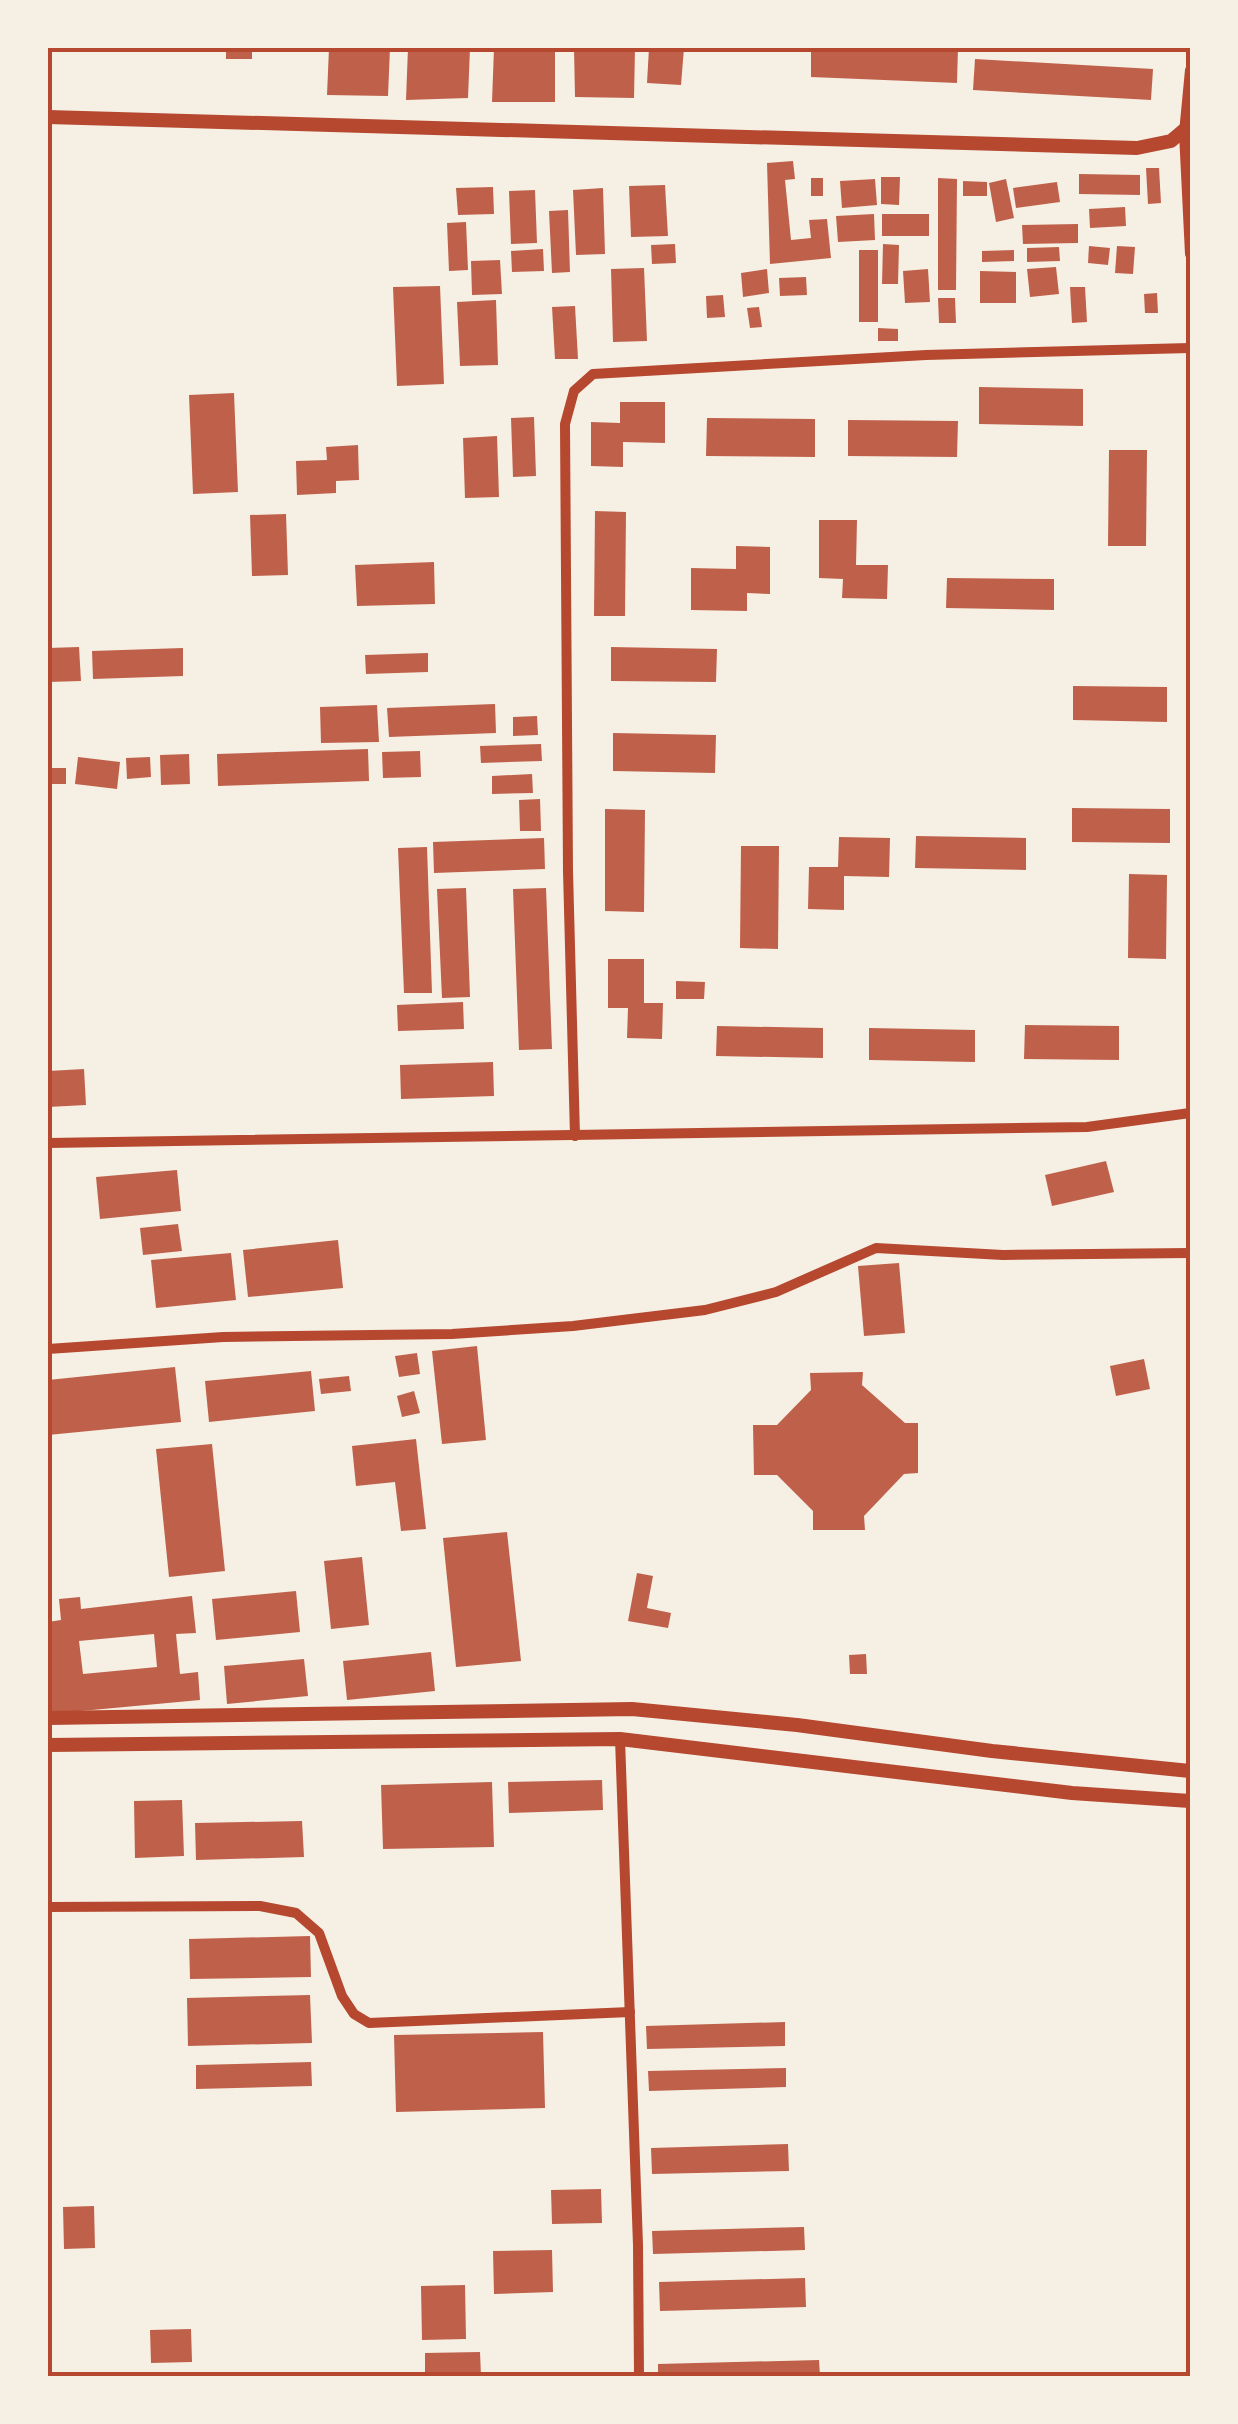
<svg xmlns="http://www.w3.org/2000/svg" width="1238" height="2424" viewBox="0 0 1238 2424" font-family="Barlow,sans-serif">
<rect width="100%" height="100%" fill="#f6efe4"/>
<g fill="#bf614a" fill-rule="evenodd">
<rect x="226" y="48" width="26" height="11"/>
<polygon points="329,48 390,48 388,96 327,95"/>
<polygon points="408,48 470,48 468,98 406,100"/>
<polygon points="494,48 555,48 555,102 492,102"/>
<polygon points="574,48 635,48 634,98 575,97"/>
<polygon points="649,48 684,48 681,85 647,83"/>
<polygon points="811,48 958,48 957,83 811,77"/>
<polygon points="975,59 1153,69 1151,100 973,90"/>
<polygon points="793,161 795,179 785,180 791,240 811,238 809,220 827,219 831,258 770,264 767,163"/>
<polygon points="1146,168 1159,168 1161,203 1148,204"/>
<polygon points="1079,174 1140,175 1140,195 1079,194"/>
<polygon points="881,177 900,177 899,205 881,204"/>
<rect x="811" y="178" width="12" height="18"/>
<polygon points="938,178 957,179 956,290 938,290"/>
<polygon points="875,179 877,205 842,208 840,181"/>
<polygon points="1006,179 1014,218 996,222 989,183"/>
<polygon points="963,181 987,182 987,196 963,196"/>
<polygon points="1057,182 1060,202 1016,208 1013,188"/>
<polygon points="665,185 668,236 631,237 629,186"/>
<polygon points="493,187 494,214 458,215 456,188"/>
<polygon points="603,188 605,254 576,255 573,190"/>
<polygon points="535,190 537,243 511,244 509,191"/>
<polygon points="1125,207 1126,226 1090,228 1089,209"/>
<polygon points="568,210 570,272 552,273 549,211"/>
<polygon points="874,214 875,240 838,242 836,216"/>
<rect x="882" y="214" width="47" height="22"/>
<polygon points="466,222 468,270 449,271 447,223"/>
<polygon points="1078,224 1078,243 1023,244 1022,225"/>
<polygon points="675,244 676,263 652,264 651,245"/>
<polygon points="883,244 899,245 898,284 882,284"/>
<polygon points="1089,246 1110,248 1108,265 1088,263"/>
<polygon points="1117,246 1135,247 1133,274 1115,273"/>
<polygon points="1059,247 1060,261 1027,262 1027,248"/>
<polygon points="543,249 544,271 512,272 511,251"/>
<rect x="859" y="250" width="19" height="72"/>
<polygon points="1014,250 1014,261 982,262 982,251"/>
<polygon points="500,260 502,294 472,295 471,261"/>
<polygon points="1056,267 1059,294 1030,297 1027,269"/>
<polygon points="644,268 647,341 613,342 611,269"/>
<polygon points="767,269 769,293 743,297 741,273"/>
<polygon points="928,269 930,302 905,303 903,271"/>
<polygon points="980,271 1016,272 1016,303 980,303"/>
<polygon points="806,277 807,295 780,296 779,278"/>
<polygon points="440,286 444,384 397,386 393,287"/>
<polygon points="1070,287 1085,287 1087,322 1072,323"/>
<polygon points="1157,293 1158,313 1145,313 1144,294"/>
<polygon points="723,295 725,317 707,318 706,296"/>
<polygon points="938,298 955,298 956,323 939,323"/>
<polygon points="496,300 498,365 460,366 457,302"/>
<polygon points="575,306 578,359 555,359 552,307"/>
<polygon points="759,307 762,327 750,328 747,308"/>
<polygon points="878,328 898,329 898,341 878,341"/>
<polygon points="979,387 1083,389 1083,426 979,424"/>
<polygon points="234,393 238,492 193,494 189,395"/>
<polygon points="620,402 665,402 665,443 623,442 623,467 591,466 591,422 620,423"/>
<polygon points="534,417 536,476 513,477 511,418"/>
<polygon points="707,418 815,419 815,457 706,456"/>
<polygon points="848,420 958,421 957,457 848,456"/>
<polygon points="497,436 499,497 465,498 463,438"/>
<polygon points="358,445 359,480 336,481 336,493 297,495 296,461 327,460 326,447"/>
<polygon points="1109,450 1147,450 1146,546 1108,546"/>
<polygon points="595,511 626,512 625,616 594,616"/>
<polygon points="286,514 288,575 252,576 250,515"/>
<polygon points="819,520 857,520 856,565 888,565 887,599 842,598 843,579 819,578"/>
<polygon points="736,546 770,547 770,594 747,593 747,611 691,610 691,568 736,569"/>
<polygon points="434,562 435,604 357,606 355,565"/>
<polygon points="947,578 1054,579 1054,610 946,608"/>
<polygon points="79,647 81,681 48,682 48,648"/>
<polygon points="611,647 717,649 716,682 611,681"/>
<polygon points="183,648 183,676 93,679 92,651"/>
<polygon points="428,653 428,672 366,674 365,655"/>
<polygon points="1073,686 1167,687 1167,722 1073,720"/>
<polygon points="495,704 496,733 389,737 387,708"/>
<polygon points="377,705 379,742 321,743 320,707"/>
<polygon points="537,716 538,735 513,736 513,717"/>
<polygon points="613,733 716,735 715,773 613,771"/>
<polygon points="541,744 542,761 481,763 480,746"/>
<polygon points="368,749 369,781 218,786 217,754"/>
<polygon points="420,751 421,777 383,778 382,752"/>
<polygon points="189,754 190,784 161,785 160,755"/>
<polygon points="78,757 120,762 117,789 75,784"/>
<polygon points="150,757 151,777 127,779 126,758"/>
<rect x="48" y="768" width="18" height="16"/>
<polygon points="532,774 533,793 492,794 492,776"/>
<polygon points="540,799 541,831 520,831 519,800"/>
<polygon points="1072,808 1170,809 1170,843 1072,842"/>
<polygon points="605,809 645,810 644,912 605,911"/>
<polygon points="916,836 1026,838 1026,870 915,868"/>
<polygon points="839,837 890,838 889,877 844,876 844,910 808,909 809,867 838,867"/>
<polygon points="544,838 545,869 434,873 433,842"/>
<polygon points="741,846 779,846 778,949 740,948"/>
<polygon points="427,847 432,993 404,993 398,848"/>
<polygon points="1129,874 1167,875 1166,959 1128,958"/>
<polygon points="466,888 470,997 442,998 437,889"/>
<polygon points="546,888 552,1049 519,1050 513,889"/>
<polygon points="608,959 644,959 644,1003 663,1003 662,1039 627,1038 628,1008 608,1008"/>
<polygon points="676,981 705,982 704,999 676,999"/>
<polygon points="463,1002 464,1029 398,1031 397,1005"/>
<polygon points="1025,1025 1119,1026 1119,1060 1024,1059"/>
<polygon points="717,1026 823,1028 823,1058 716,1056"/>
<polygon points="869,1028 975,1030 975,1062 869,1060"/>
<polygon points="493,1062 494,1096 401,1099 400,1065"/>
<polygon points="84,1069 86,1105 48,1107 48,1071"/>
<polygon points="1106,1161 1114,1192 1052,1206 1045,1175"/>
<polygon points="177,1170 181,1211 100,1219 96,1177"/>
<polygon points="178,1224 182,1251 143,1255 140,1228"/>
<polygon points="338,1240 343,1288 248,1297 243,1250"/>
<polygon points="231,1253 236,1300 156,1308 151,1260"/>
<polygon points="899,1263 905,1333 864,1336 858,1266"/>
<polygon points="477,1346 486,1440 442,1444 432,1351"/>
<polygon points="417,1353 420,1374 399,1377 395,1356"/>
<polygon points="1144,1359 1150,1389 1116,1396 1110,1366"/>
<polygon points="175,1367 181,1422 48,1435 48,1380"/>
<polygon points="311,1371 315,1411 209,1422 205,1381"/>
<polygon points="863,1372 862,1385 905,1423 918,1423 918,1473 904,1474 864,1516 865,1530 813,1530 813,1511 777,1475 754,1475 753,1425 777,1425 811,1390 810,1373"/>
<polygon points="349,1376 351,1391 321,1394 319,1379"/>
<polygon points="414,1391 420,1413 402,1417 397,1396"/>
<polygon points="416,1439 426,1529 401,1531 395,1482 356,1486 352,1446"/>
<polygon points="212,1444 225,1571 169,1577 156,1449"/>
<polygon points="507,1532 521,1661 456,1667 443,1538"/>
<polygon points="362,1557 369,1625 331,1629 324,1561"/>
<polygon points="637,1573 653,1576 647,1608 671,1613 668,1628 628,1621"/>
<polygon points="296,1591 300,1632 216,1640 212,1599"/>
<path d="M192 1596 196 1633 176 1634 180 1674 198 1672 200 1700 49 1714 48 1622 61 1620 59 1599 80 1597 81 1609ZM154 1634 157 1667 83 1674 79 1641Z"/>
<polygon points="431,1652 435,1691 347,1700 343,1661"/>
<polygon points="866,1654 867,1674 850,1674 849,1655"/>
<polygon points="304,1659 308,1696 227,1704 224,1666"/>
<polygon points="602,1780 603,1810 509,1813 508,1782"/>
<polygon points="492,1782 494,1847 383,1849 381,1785"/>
<polygon points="182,1800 184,1856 135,1858 134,1801"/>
<polygon points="302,1821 304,1857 196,1860 195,1823"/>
<polygon points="310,1936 311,1977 190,1979 189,1939"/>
<polygon points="310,1995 312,2043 188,2046 187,1998"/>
<polygon points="785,2022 785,2046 647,2049 646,2026"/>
<polygon points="543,2032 545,2108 396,2112 394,2035"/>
<polygon points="311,2062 312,2086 196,2089 196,2065"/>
<polygon points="786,2068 786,2087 649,2091 648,2071"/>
<polygon points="788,2144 789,2171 652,2174 651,2148"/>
<polygon points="601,2189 602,2223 552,2224 551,2190"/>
<polygon points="94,2206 95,2248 64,2249 63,2207"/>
<polygon points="804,2227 805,2250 653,2254 652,2231"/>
<polygon points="552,2250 553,2292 494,2294 493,2251"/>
<polygon points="805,2278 806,2307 660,2311 659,2282"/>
<polygon points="465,2285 466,2339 422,2340 421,2286"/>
<polygon points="191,2329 192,2362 151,2363 150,2330"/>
<polygon points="480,2352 481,2376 425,2376 425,2353"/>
<polygon points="819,2360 820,2376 658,2376 658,2364"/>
</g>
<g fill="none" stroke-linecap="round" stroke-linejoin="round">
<g stroke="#b5482f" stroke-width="10">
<polyline points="1190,70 1184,133 1190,254"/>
<polyline points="575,1136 568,871 565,424 574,391 593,374 926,355 1190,348"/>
<polyline points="48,1143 1087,1127 1190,1113"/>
<polyline points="48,1349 223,1337 452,1334 573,1326 705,1310 776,1292 876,1248 1003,1255 1190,1253"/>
<polyline points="620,1739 638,2245 639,2376"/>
<polyline points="48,1907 260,1906 296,1913 319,1933 342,1996 354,2014 369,2023 630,2012"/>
</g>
<g stroke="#b5482f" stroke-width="14">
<polyline points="48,117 1137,148 1171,141 1190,125"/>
<polyline points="48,1718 632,1709 797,1725 992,1751 1190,1771"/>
<polyline points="48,1745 620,1739 1072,1793 1190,1801"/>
</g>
</g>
<rect width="1238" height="2424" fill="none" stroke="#f6efe4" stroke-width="100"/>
<rect x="50" y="50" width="1138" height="2324" fill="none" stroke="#b5482f" stroke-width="4"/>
</svg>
